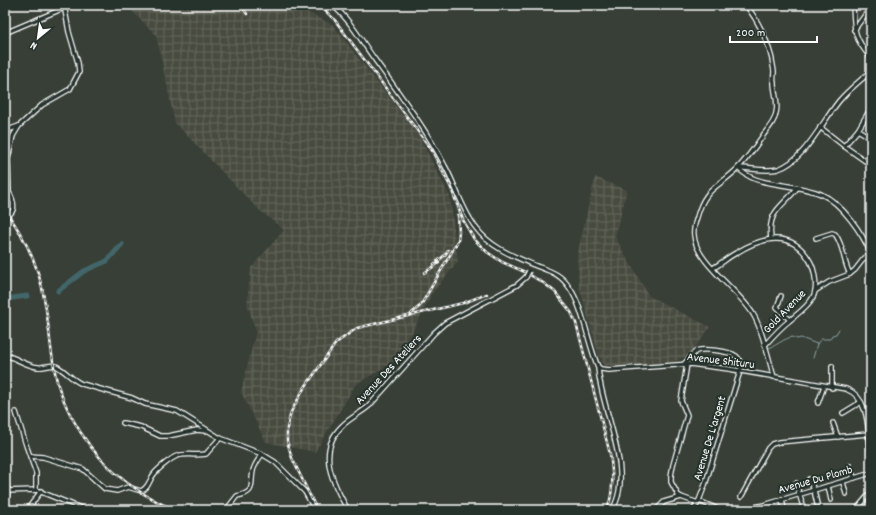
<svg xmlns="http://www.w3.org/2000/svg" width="876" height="515" viewBox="0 0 876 515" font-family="Dekko,sans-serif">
<defs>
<pattern id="industrial-grid" width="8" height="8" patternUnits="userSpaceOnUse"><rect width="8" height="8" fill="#494c40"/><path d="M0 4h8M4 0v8" fill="none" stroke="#64675d"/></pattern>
</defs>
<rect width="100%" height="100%" fill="#383f36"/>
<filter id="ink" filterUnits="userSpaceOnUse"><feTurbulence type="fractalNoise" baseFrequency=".025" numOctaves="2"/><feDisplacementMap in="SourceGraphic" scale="8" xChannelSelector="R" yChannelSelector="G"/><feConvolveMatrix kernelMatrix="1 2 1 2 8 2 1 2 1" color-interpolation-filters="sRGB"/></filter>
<g filter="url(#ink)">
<g fill="url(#industrial-grid)">
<polygon points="126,5 293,5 333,25 419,136 450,197 458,262 432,293 399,359 356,384 315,452 266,442 241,392 256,331 247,304 251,268 284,230 257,208 175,123 156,35"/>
<polygon points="595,177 627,190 615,237 649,296 710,327 691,354 674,362 605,367 599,356 579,286 577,256"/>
</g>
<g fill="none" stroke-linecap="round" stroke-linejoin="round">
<g stroke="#8ea3a6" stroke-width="1">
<path d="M769 348C778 345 784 338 793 337L797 339 801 338 817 344 821 339H830L832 335 836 334 839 329"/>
<polyline points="813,358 817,344"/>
</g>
<g stroke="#43666a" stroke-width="5">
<polyline points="58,291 84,271 107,261 122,244"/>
<polyline points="5,299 27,296"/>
</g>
<defs>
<g id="minor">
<path d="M332 5C348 17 361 40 373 57 398 92 425 127 445 166 456 186 462 210 476 228 490 247 513 256 534 265 549 271 560 273 569 287 583 306 588 344 598 367L601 369 609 370 690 364 729 369 846 389C871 398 868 435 871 457"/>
<path d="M746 5C761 25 771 46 774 71 774 75 773 79 774 83 774 93 779 102 776 113 775 121 769 128 764 134 756 146 747 159 736 170 716 189 705 188 697 217 695 223 693 229 694 235 695 262 740 291 753 314 763 330 768 358 774 377"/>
<path d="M853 5C854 31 854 38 871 58"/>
<polyline points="5,7 10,5"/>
<polyline points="854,30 871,7"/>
<polyline points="5,33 64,8"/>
<polyline points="820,127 844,146 871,165"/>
<polyline points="858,130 868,113 871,112"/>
<polyline points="5,131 19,126"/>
<polyline points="844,146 858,130 871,138"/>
<path d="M738 168C751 168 765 172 778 169 804 161 822 122 839 101 848 90 860 81 871 71"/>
<path d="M738 168C751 181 765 182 782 185 795 187 809 189 821 194 842 203 863 234 871 254"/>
<path d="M5 187C12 195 20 212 5 216"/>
<polyline points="9,191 8,159 13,136 19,126 42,105 70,89 79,72 78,63 69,32 64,5"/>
<path d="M816 238 832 233 835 234C844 245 843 262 850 274"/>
<path d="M771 239C767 210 783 207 797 188"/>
<path d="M713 268C721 264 728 257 736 253 762 237 792 229 810 261 815 270 818 288 813 297 808 307 797 314 789 321 780 328 773 336 765 345"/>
<polyline points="815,291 829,282 850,274 855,270 862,261 871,251"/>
<polyline points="781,296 777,307 790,320"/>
<path d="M5 355C17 358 26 366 38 367 44 368 50 364 56 366 66 371 72 380 82 384L132 398 145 404 177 411 220 438 262 454 275 462 305 492 315 510"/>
<path d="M684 364 696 351C704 348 729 351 736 356 740 359 741 364 741 368L705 485 698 503 693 510"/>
<polyline points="687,364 681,401 687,415 673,465 671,476 671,482 678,495 681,497 698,503"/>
<polyline points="832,366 832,388"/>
<path d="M598 367C600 408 636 472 612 510"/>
<polyline points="818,403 824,386"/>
<polyline points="16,412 26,445 36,473 36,490"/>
<polyline points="843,413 861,402"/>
<polyline points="123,423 141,427 160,436 168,436 197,430 206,431"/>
<polyline points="833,423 838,437"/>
<path d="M30 456 43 457 83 469 105 489 117 491 128 487 141 491C149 488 149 480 154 474 158 469 171 458 177 456 186 453 197 456 206 454L220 438"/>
<polyline points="850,466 854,478"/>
<polyline points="809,479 814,490 817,504"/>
<polyline points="5,480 8,490 5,506"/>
<polyline points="843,482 846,494"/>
<polyline points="796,483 804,510"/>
<polyline points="828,486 831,500"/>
<polyline points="5,491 36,490 86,510"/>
<polyline points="741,497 768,448 772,444 779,442 868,434"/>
<polyline points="782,499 784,510"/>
<polyline points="699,501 720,510"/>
<polyline points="27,510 41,491"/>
<path d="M226 510 237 496C256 492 250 486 253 471 254 465 259 459 262 454"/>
<path d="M348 510C333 484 316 451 342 426 350 418 361 413 369 406L434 333 445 323 517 285 526 277"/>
<polyline points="656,510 664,502 681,497"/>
<polyline points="741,510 764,505 871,473"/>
<polyline points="856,510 871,492"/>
</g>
</defs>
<use href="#minor" stroke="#fff" stroke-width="6"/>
<use href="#minor" stroke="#26332d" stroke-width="3.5"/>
<defs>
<g id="rail">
<polyline points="241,5 247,14"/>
<path d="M319 5 334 19 431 149 451 188 463 220 474 239 487 252 502 262 525 272 545 284 555 292 571 312 576 323 610 454C613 473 614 491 607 510"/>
<path d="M5 210C24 236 39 265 44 298 50 327 50 357 58 385 61 395 66 406 71 416 95 461 128 490 175 510"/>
<polyline points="434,264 445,255 448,250"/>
<polyline points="424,273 439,263"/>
<polyline points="411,314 421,305 458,241 459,232 458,215"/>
<polyline points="317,510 292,458 287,441 287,428 291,412 303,390 336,343 357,328 463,303 487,294"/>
</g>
</defs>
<use href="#rail" stroke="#fff" stroke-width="2.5"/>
<use href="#rail" stroke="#26332d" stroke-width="1" stroke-dasharray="3" stroke-linecap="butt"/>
<defs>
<polyline id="minor-bridge" points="526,277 529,271"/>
</defs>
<use href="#minor-bridge" stroke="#fff" stroke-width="6" stroke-linecap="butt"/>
<use href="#minor-bridge" stroke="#26332d" stroke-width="3.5"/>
</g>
</g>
<g text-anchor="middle" stroke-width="4" stroke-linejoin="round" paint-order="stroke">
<g font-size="12" fill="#fff" stroke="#26332d">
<text transform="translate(784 311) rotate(-46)" y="4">Gold Avenue</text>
<text transform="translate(721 360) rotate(7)" y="4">Avenue Shituru</text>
<text transform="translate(388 369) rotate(-47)" y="4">Avenue Des Ateliers</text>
<text transform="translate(709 438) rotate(-73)" y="4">Avenue De L'argent</text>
<text transform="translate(815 479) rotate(-16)" y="4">Avenue Du Plomb</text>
</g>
</g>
<rect width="876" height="515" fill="none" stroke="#26332d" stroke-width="20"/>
<rect x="10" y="10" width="856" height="495" fill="none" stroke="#fff" stroke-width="1.5" filter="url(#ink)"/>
<g transform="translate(38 38) rotate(209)" stroke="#26332d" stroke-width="3" paint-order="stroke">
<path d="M0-3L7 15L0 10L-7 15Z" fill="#ffffff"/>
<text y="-6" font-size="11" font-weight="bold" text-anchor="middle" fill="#ffffff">N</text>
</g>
<path d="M730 36v6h87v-6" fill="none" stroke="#ffffff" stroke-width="2"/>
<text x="736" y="36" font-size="12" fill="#ffffff" stroke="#26332d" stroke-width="3" paint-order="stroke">200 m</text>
</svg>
